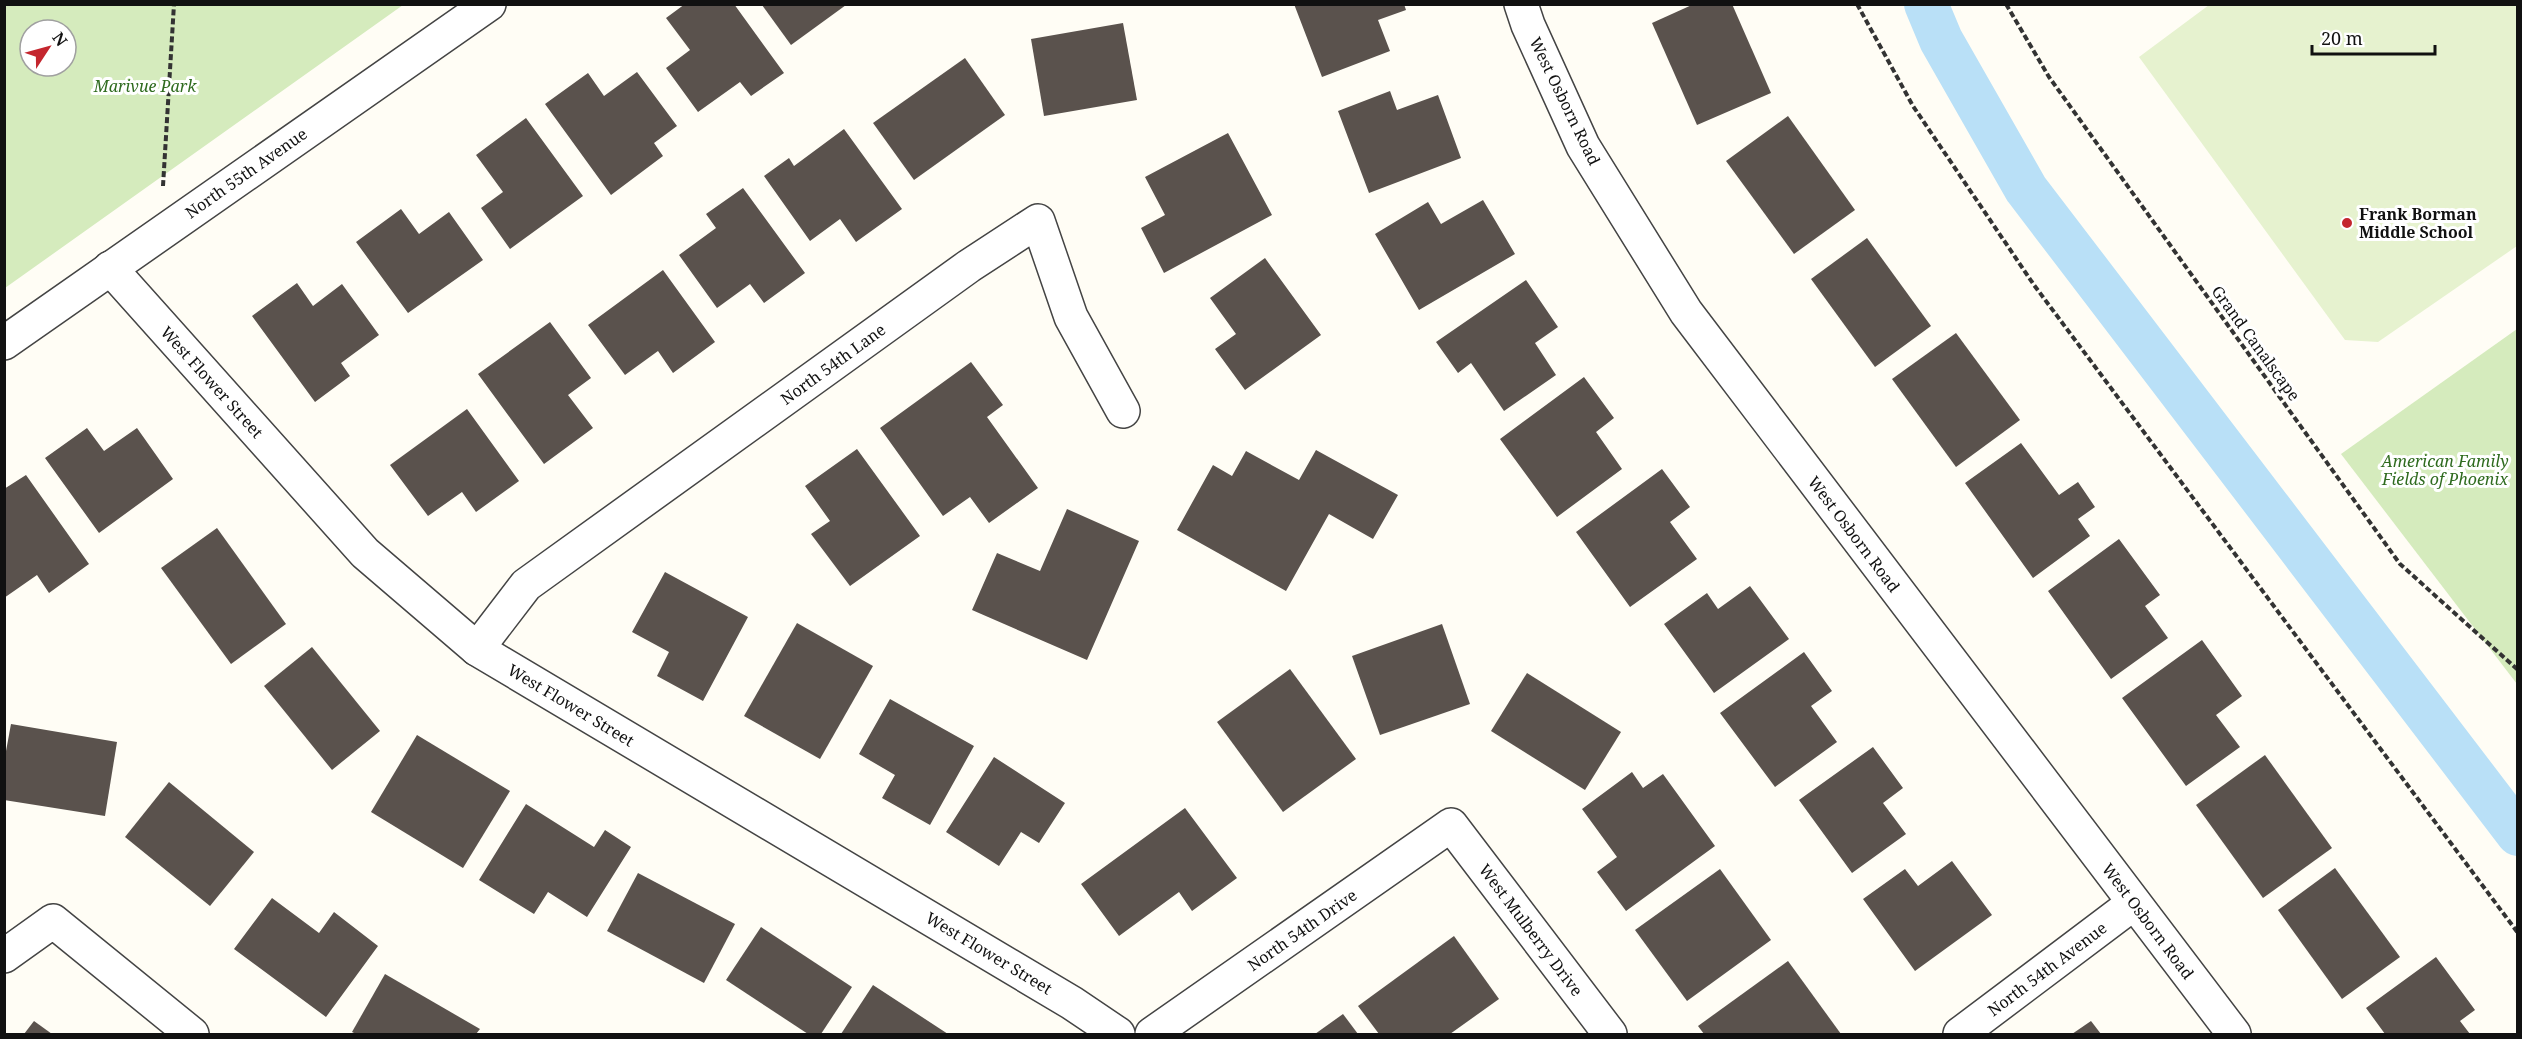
<svg xmlns="http://www.w3.org/2000/svg" width="2522" height="1039" viewBox="0 0 2522 1039" font-family="'Noto Serif',serif">
<rect width="100%" height="100%" fill="#fffdf5"/>
<g fill="#d5ebbd" fill-rule="evenodd">
<path d="M5 4H403V5L5 288ZM30 30H66V66H30Z"/>
<polygon points="2517,329 2517,684 2341,454"/>
</g>
<polygon fill="#e6f2cf" points="2209,5 2517,5 2517,246 2378,342 2345,340 2139,57"/>
<g fill="none" stroke-linecap="round" stroke-linejoin="round">
<polyline stroke="#b9e0f7" stroke-width="44" points="1926,4 1941,40 2026,189 2518,834"/>
</g>
<g fill="#5a524d">
<polygon points="685,4 734,4 784,73 751,96 740,82 698,112 666,68 690,50 666,18"/>
<polygon points="1294,4 1404,4 1406,10 1378,20 1390,51 1322,77"/>
<polygon points="1694,4 1732,4 1771,93 1697,125 1652,23"/>
<polygon points="762,5 846,5 791,45"/>
<polygon points="1123,23 1137,100 1044,116 1031,39"/>
<polygon points="965,58 1005,115 914,180 873,123"/>
<polygon points="637,72 677,126 654,143 663,156 611,195 545,104 588,73 604,96"/>
<polygon points="1390,91 1397,110 1438,95 1461,158 1369,193 1338,111"/>
<polygon points="1788,116 1855,210 1794,254 1726,161"/>
<polygon points="526,118 583,196 510,249 481,208 503,192 476,155"/>
<polygon points="844,129 902,209 856,242 840,219 810,241 764,176 789,158 794,166"/>
<polygon points="1228,133 1272,215 1164,273 1141,228 1165,215 1145,177"/>
<polygon points="743,188 805,273 764,303 750,284 717,308 679,255 716,228 706,214"/>
<polygon points="1483,200 1515,254 1419,310 1375,234 1428,202 1441,224"/>
<polygon points="401,209 419,234 449,212 483,260 408,313 356,242"/>
<polygon points="1867,238 1931,326 1875,367 1811,279"/>
<polygon points="1265,258 1321,335 1245,390 1215,349 1236,334 1210,298"/>
<polygon points="663,270 715,342 673,373 658,351 625,375 588,325"/>
<polygon points="1526,280 1558,327 1535,343 1556,375 1504,411 1471,363 1458,373 1436,342"/>
<polygon points="297,283 313,306 342,284 379,335 341,363 350,376 315,402 252,316"/>
<polygon points="550,322 591,378 568,395 593,428 544,464 478,374"/>
<polygon points="1956,333 2020,420 1956,467 1892,379"/>
<polygon points="971,362 1003,405 987,417 1038,488 989,523 970,497 943,516 880,428"/>
<polygon points="1584,377 1614,418 1596,432 1622,469 1557,517 1500,439"/>
<polygon points="467,409 519,481 476,512 462,492 428,516 390,465"/>
<polygon points="87,428 104,451 137,428 173,479 99,533 45,458"/>
<polygon points="2021,443 2059,495 2078,482 2095,507 2078,519 2090,536 2033,578 1965,483"/>
<polygon points="857,449 920,536 850,586 811,534 830,521 805,486"/>
<polygon points="1316,450 1398,495 1373,539 1329,514 1286,591 1177,530 1213,465 1232,476 1246,451 1299,480"/>
<polygon points="1662,469 1690,507 1670,522 1697,559 1630,607 1576,532"/>
<polygon points="26,475 89,564 49,593 37,575 4,598 4,489"/>
<polygon points="1067,509 1139,541 1087,660 972,610 997,553 1040,571"/>
<polygon points="217,528 286,624 231,664 161,568"/>
<polygon points="2119,539 2160,595 2145,606 2168,638 2111,679 2048,591"/>
<polygon points="665,572 748,617 703,701 657,676 669,652 632,632"/>
<polygon points="1750,586 1789,639 1714,693 1664,624 1707,593 1718,609"/>
<polygon points="797,623 873,666 820,759 744,716"/>
<polygon points="1442,624 1470,704 1380,735 1352,656"/>
<polygon points="2202,640 2242,696 2216,715 2240,747 2186,786 2122,698"/>
<polygon points="312,647 380,731 332,770 264,686"/>
<polygon points="1804,652 1832,691 1811,706 1837,742 1775,787 1720,713"/>
<polygon points="1290,669 1356,759 1283,812 1217,722"/>
<polygon points="1527,673 1621,732 1585,790 1491,731"/>
<polygon points="890,699 974,746 930,825 882,798 895,775 859,754"/>
<polygon points="11,724 117,742 105,816 4,800 4,762"/>
<polygon points="417,735 510,791 463,868 371,812"/>
<polygon points="1873,747 1903,788 1883,803 1906,834 1852,873 1799,800"/>
<polygon points="2265,755 2332,848 2263,898 2196,805"/>
<polygon points="994,757 1065,803 1039,843 1021,832 999,866 946,832"/>
<polygon points="1632,772 1643,788 1663,774 1715,846 1626,911 1597,872 1617,857 1582,809"/>
<polygon points="169,782 254,852 210,906 125,837"/>
<polygon points="526,804 594,847 605,830 631,847 587,917 548,892 534,914 479,880"/>
<polygon points="1185,808 1237,878 1192,911 1179,892 1119,936 1081,884"/>
<polygon points="1952,861 1992,915 1915,971 1863,899 1905,869 1918,886"/>
<polygon points="2335,868 2400,957 2342,999 2278,910"/>
<polygon points="1720,869 1771,940 1687,1001 1635,930"/>
<polygon points="638,873 735,924 704,983 607,931"/>
<polygon points="272,898 319,933 334,912 378,946 326,1017 234,949"/>
<polygon points="761,927 852,987 821,1034 808,1034 726,980"/>
<polygon points="1454,936 1499,999 1450,1034 1379,1034 1358,1006"/>
<polygon points="2436,957 2475,1010 2460,1021 2470,1034 2385,1034 2366,1008"/>
<polygon points="1788,961 1841,1034 1704,1034 1698,1026"/>
<polygon points="385,974 480,1029 476,1034 356,1034 352,1032"/>
<polygon points="873,985 948,1034 841,1034"/>
<polygon points="1343,1014 1358,1034 1315,1034"/>
<polygon points="34,1021 52,1034 24,1034"/>
<polygon points="2091,1021 2101,1034 2072,1034"/>
</g>
<g fill="none" stroke-linecap="round" stroke-linejoin="round">
<defs>
<g id="minor">
<polyline points="110,268 365,553 477,649 1072,1003 1118,1034"/>
<polyline points="477,649 526,585 969,266 1038,221 1071,317 1123,411"/>
<polyline points="4,956 53,921 192,1034"/>
<polyline points="1152,1034 1451,825 1610,1034"/>
<polyline points="1960,1034 2134,903"/>
</g>
<g id="tertiary">
<polyline points="1521,4 1528,25 1583,146 1686,312 2234,1034"/>
<polyline points="4,343 489,4"/>
</g>
</defs>
<use href="#minor" stroke="#444" stroke-width="36"/>
<use href="#tertiary" stroke="#444" stroke-width="36"/>
<g stroke="#333" stroke-width="4" stroke-dasharray="6 3" stroke-linecap="butt">
<polyline points="1857,4 1913,106 2034,285 2518,933"/>
<polyline points="2006,4 2049,77 2400,564 2518,670"/>
<polyline points="163,186 174,4"/>
</g>
<use href="#minor" stroke="#fff" stroke-width="33"/>
<use href="#tertiary" stroke="#fff" stroke-width="33"/>
</g>
<circle fill="#c4262e" stroke="#fff" stroke-width="2" cx="2347" cy="223" r="6"/>
<g text-anchor="middle" stroke-width="6" stroke-linejoin="round" paint-order="stroke">
<g font-size="16" font-style="italic" fill="#2f6b1f" stroke="#fff">
<text x="145" y="92">Marivue Park</text>
<text x="2445" y="467">American Family<tspan x="2445" dy="18">Fields of Phoenix</tspan></text>
</g>
<g font-size="16" fill="#111" stroke="#fff">
<text transform="translate(1565 101) rotate(64)" y="6">West Osborn Road</text>
<text transform="translate(246 173) rotate(-35)" y="6">North 55th Avenue</text>
<text transform="translate(2256 343) rotate(54)" y="6">Grand Canalscape</text>
<text transform="translate(833 364) rotate(-36)" y="6">North 54th Lane</text>
<text transform="translate(212 382) rotate(48)" y="6">West Flower Street</text>
<text transform="translate(1854 534) rotate(53)" y="6">West Osborn Road</text>
<text transform="translate(571 705) rotate(31)" y="6">West Flower Street</text>
<text transform="translate(2148 921) rotate(53)" y="6">West Osborn Road</text>
<text transform="translate(1302 930) rotate(-35)" y="6">North 54th Drive</text>
<text transform="translate(1531 930) rotate(53)" y="6">West Mulberry Drive</text>
<text transform="translate(989 953) rotate(31)" y="6">West Flower Street</text>
<text transform="translate(2047 969) rotate(-37)" y="6">North 54th Avenue</text>
</g>
<g font-size="16" font-weight="bold" fill="#111" stroke="#fff" text-anchor="start">
<text x="2359" y="220">Frank Borman<tspan x="2359" dy="18">Middle School</tspan></text>
</g>
</g>
<rect width="2522" height="1039" fill="none" stroke="#111111" stroke-width="12"/>
<g transform="translate(48 48) rotate(54)"><circle r="28" fill="#ffffff" stroke="#a0a0a0" stroke-width="1.5"/>
<path d="M0-4.5L10 22L0 15L-10 22Z" fill="#c4262e"/>
<text y="-9" font-size="16" font-weight="bold" text-anchor="middle" fill="#111111">N</text>
</g>
<path d="M2312 45v9h123v-9" fill="none" stroke="#111111" stroke-width="3"/>
<text x="2321" y="45" font-size="18" fill="#111111" stroke="#ffffff" stroke-width="4.5" paint-order="stroke">20 m</text>
</svg>
